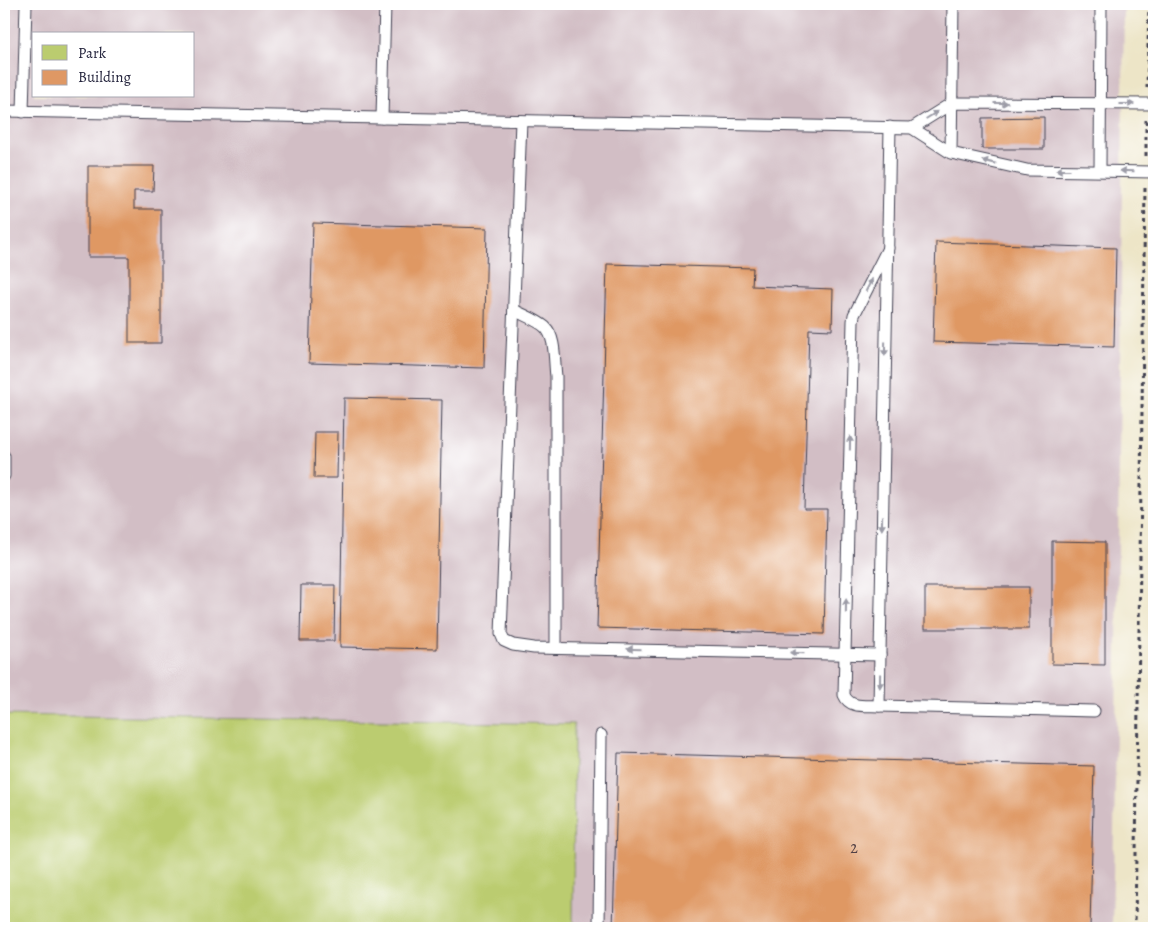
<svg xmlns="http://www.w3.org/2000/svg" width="1158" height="932" viewBox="0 0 1158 932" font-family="Alegreya,serif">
<rect width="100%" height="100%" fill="#fff"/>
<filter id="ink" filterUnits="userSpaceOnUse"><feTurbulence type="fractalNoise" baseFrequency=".02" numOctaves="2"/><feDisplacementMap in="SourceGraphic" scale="10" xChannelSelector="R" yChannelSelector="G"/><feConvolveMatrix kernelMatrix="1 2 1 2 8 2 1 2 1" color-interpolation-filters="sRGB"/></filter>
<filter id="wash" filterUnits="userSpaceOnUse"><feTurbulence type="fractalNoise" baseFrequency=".0096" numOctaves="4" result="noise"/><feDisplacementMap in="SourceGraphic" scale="20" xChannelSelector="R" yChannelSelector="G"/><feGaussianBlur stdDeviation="1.12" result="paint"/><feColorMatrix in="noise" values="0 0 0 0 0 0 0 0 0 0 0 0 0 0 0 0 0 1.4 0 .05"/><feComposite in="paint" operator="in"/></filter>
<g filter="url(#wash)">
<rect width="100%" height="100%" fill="#ede5c7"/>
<path fill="#d2bec5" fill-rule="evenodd" d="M4 4H1124L1116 735 1112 928H573L574 724 4 715ZM34 34H194V96H34Z"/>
<polygon fill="#bbcc6f" stroke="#6e7755" points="4,715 574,724 573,928 4,928"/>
<g id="blocks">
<g fill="#df9864">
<polygon points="1044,117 1044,149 982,149 982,118"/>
<polygon points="88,166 154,166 153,191 134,191 134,209 161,209 161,343 129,343 129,257 88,257"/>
<polygon points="313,223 487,228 484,368 309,363"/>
<polygon points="936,242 1116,248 1114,347 933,342"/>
<polygon points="607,264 753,268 752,286 833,289 832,330 809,329 804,509 827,509 824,634 597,628"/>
<polygon points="344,398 442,400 437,649 340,647"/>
<polygon points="315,432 338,432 337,478 314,478"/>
<polygon points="1052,541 1105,542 1105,665 1052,664"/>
<polygon points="301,585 335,585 334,641 300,641"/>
<rect x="925" y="587" width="104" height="42"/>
<polygon points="618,753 1094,766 1090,928 613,928"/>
</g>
</g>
</g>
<g filter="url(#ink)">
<use href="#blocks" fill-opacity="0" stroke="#403f50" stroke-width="1"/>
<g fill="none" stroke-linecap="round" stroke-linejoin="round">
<defs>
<g id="lane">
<polyline points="4,111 912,128 951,153 1027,170 1154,172"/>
<polyline points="23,112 26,4"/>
<polyline points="382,118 385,4"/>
<polyline points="521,121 501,634 504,641 513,645 534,648 880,655"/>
<polyline points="912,128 952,103 1154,104"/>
<polyline points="951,153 953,4"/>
<polyline points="1100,170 1101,4"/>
<path d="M888 248 854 315 853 321 844 695C850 709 866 705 879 706L1094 711"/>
<path d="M514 310C523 315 537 320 545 327 556 337 554 362 556 376V648"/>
<polyline points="4,456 4,476"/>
<polyline points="879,706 890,127"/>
<polyline points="599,928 601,735"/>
</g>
</defs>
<use href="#lane" stroke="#403f50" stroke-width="13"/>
<g stroke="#403f50" stroke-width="3" stroke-dasharray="4 4" stroke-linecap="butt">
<polyline points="1147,88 1149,4"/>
<polyline points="1146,156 1146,119"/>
<polyline points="1135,928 1145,187"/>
</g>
<use href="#lane" stroke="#fff" stroke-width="11"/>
</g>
<defs><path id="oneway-solid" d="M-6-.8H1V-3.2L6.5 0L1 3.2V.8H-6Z" transform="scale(1.25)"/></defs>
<g fill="#9c9ca7">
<use href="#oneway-solid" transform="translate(1001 103)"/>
<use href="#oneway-solid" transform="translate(1127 104)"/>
<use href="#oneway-solid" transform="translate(932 115) rotate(-32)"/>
<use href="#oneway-solid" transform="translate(989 162) rotate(-167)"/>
<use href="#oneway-solid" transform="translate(1063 170) rotate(180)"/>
<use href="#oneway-solid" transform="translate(1127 171) rotate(-178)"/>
<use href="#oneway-solid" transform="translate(869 285) rotate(-63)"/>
<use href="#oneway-solid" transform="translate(885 349) rotate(91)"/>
<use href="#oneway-solid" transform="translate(850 443) rotate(-89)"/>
<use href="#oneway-solid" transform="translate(882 523) rotate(91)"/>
<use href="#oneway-solid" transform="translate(846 606) rotate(-89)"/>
<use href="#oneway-solid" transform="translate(634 649) rotate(-179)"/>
<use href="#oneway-solid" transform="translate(797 653) rotate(-179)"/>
<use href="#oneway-solid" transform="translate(880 681) rotate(91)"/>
</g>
</g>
<g text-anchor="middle" stroke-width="5" stroke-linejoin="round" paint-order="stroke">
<g font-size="16" fill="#514045">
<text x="854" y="853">2</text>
</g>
</g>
<rect width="1158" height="932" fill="none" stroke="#fff" stroke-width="20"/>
<rect x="32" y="32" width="162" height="65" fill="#ffffff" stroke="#a7a7b1"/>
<rect x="42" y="45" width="25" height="15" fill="#bbcc6f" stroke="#a7a7b1"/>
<text x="78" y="58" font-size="15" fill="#22223b">Park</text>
<rect x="42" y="70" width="25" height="15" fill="#df9864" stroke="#a7a7b1"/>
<text x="78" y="82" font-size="15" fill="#22223b">Building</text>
</svg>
